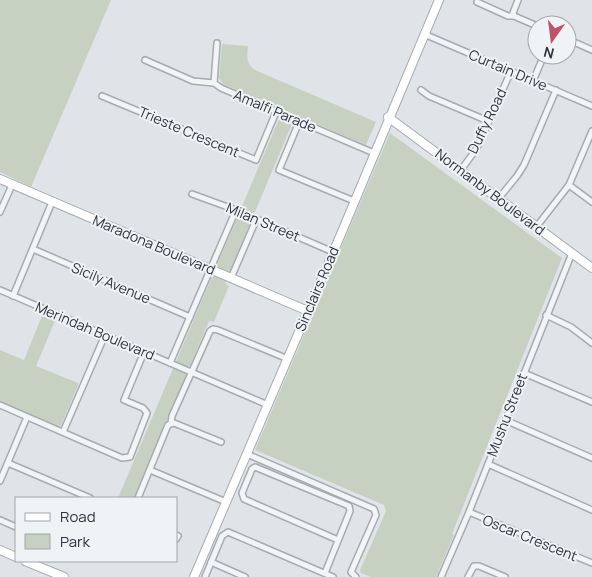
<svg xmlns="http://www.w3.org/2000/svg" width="592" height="577" viewBox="0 0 592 577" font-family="Manrope,sans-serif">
<rect width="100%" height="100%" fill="#e0e4e8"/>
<g fill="#c7d1c2">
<polygon points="0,0 111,0 31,187 0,172"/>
<path d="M222 44 248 46C247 56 246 64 255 70L376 122 366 145 223 84 219 78Z"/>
<polygon points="279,119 292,124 225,283 229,286 214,322 209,321 134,498 118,498"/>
<polygon points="390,133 562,258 452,534 454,535 436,577 371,577 361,573 360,570 386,511 384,505 255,450"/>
<polygon points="42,316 55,321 36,366 78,383 78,385 61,425 59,426 0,401 0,350 24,360"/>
</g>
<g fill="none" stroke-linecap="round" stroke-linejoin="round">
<defs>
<g id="street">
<polyline points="518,0 513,13 514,16 537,26"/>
<polyline points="477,2 508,16 514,16"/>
<polyline points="424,34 592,106"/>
<polyline points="567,39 592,50"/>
<polyline points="217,43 214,83 221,88 374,153"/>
<polyline points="145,60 193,81 214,83"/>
<polyline points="533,81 544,55"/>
<polyline points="421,90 429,96 488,121"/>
<polyline points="102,96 256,160 276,112"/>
<polyline points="299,122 279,170 354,201"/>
<polyline points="461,170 477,148 511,71"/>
<polyline points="569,185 592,202"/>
<polyline points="192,194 236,210 333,252"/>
<polyline points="499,198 517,176 524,165 556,90"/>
<polyline points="0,212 12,185"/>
<polyline points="537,226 569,185 592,131"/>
<polyline points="33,249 190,317"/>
<polyline points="231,278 256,220"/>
<polyline points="0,290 268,405"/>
<polyline points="13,296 52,202"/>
<polyline points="546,315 571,327 592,343"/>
<polyline points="170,363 236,210"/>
<polyline points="524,373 592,402"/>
<polyline points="0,405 122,458 130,457 147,413 143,408 124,400 144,352"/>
<polyline points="505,420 592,458"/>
<polyline points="171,423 172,416 210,331 213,329 218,330 288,359"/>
<polyline points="63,432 105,335"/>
<polyline points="247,454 374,509 376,515 351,572 356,577"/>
<polyline points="8,463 90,498"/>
<polyline points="488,464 592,510"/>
<polyline points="150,470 226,502"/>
<polyline points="0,481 27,417"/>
<polyline points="138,498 168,425 174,423 221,442"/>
<polyline points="469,512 592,563"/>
<polyline points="0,520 16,527"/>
<polyline points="176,535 178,536 176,539"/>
<polyline points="211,562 245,577"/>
<polyline points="325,573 350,511 349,506 255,467 252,469 242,493 244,499 338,540"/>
<polyline points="205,577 222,536 228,532 333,577"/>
<polyline points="441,577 469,512 572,253"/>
<polyline points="468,577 474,566 479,566 505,577"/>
</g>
<g id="secondary">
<polyline points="388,117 592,268"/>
<polyline points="0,179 308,311"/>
<polyline points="0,550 16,557"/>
<polyline points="25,561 64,577"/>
<polyline points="194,577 341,234 439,0"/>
</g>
</defs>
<use href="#street" stroke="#a6abb2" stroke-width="8"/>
<use href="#secondary" stroke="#a6abb2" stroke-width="10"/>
<use href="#street" stroke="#f3f4f6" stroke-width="5"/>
<use href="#secondary" stroke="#fff" stroke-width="8"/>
</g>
<g text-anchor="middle" stroke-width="4" stroke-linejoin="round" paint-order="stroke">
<g font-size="14" fill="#2a333e" stroke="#f0f3f5">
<text transform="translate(508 70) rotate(23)" y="5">Curtain Drive</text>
<text transform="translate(275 111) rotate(23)" y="5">Amalfi Parade</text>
<text transform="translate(487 121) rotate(-64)" y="5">Duffy Road</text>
<text transform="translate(189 132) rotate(23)" y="5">Trieste Crescent</text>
<text transform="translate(490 192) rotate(37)" y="5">Normanby Boulevard</text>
<text transform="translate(263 222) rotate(23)" y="5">Milan Street</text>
<text transform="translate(154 245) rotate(23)" y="5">Maradona Boulevard</text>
<text transform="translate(111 283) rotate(23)" y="5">Sicily Avenue</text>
<text transform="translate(317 289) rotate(-67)" y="5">Sinclairs Road</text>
<text transform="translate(95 331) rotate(23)" y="5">Merindah Boulevard</text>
<text transform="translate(507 415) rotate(-69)" y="5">Mushu Street</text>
<text transform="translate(530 538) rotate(22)" y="5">Oscar Crescent</text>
</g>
</g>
<rect x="15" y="497" width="162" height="65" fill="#f0f3f5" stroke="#a1a6ac"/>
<rect x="25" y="513" width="25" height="8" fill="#ffffff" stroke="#a1a6ac"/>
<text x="60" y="522" font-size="15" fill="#2a333e">Road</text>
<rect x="25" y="534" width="25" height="15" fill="#c7d1c2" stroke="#a1a6ac"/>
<text x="60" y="547" font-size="15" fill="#2a333e">Park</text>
<g transform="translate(552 40) rotate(194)"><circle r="24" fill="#f0f3f5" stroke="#a1a6ac"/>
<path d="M0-4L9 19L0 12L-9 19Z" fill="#c1516d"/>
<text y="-8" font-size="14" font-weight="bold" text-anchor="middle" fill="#2a333e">N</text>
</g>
</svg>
